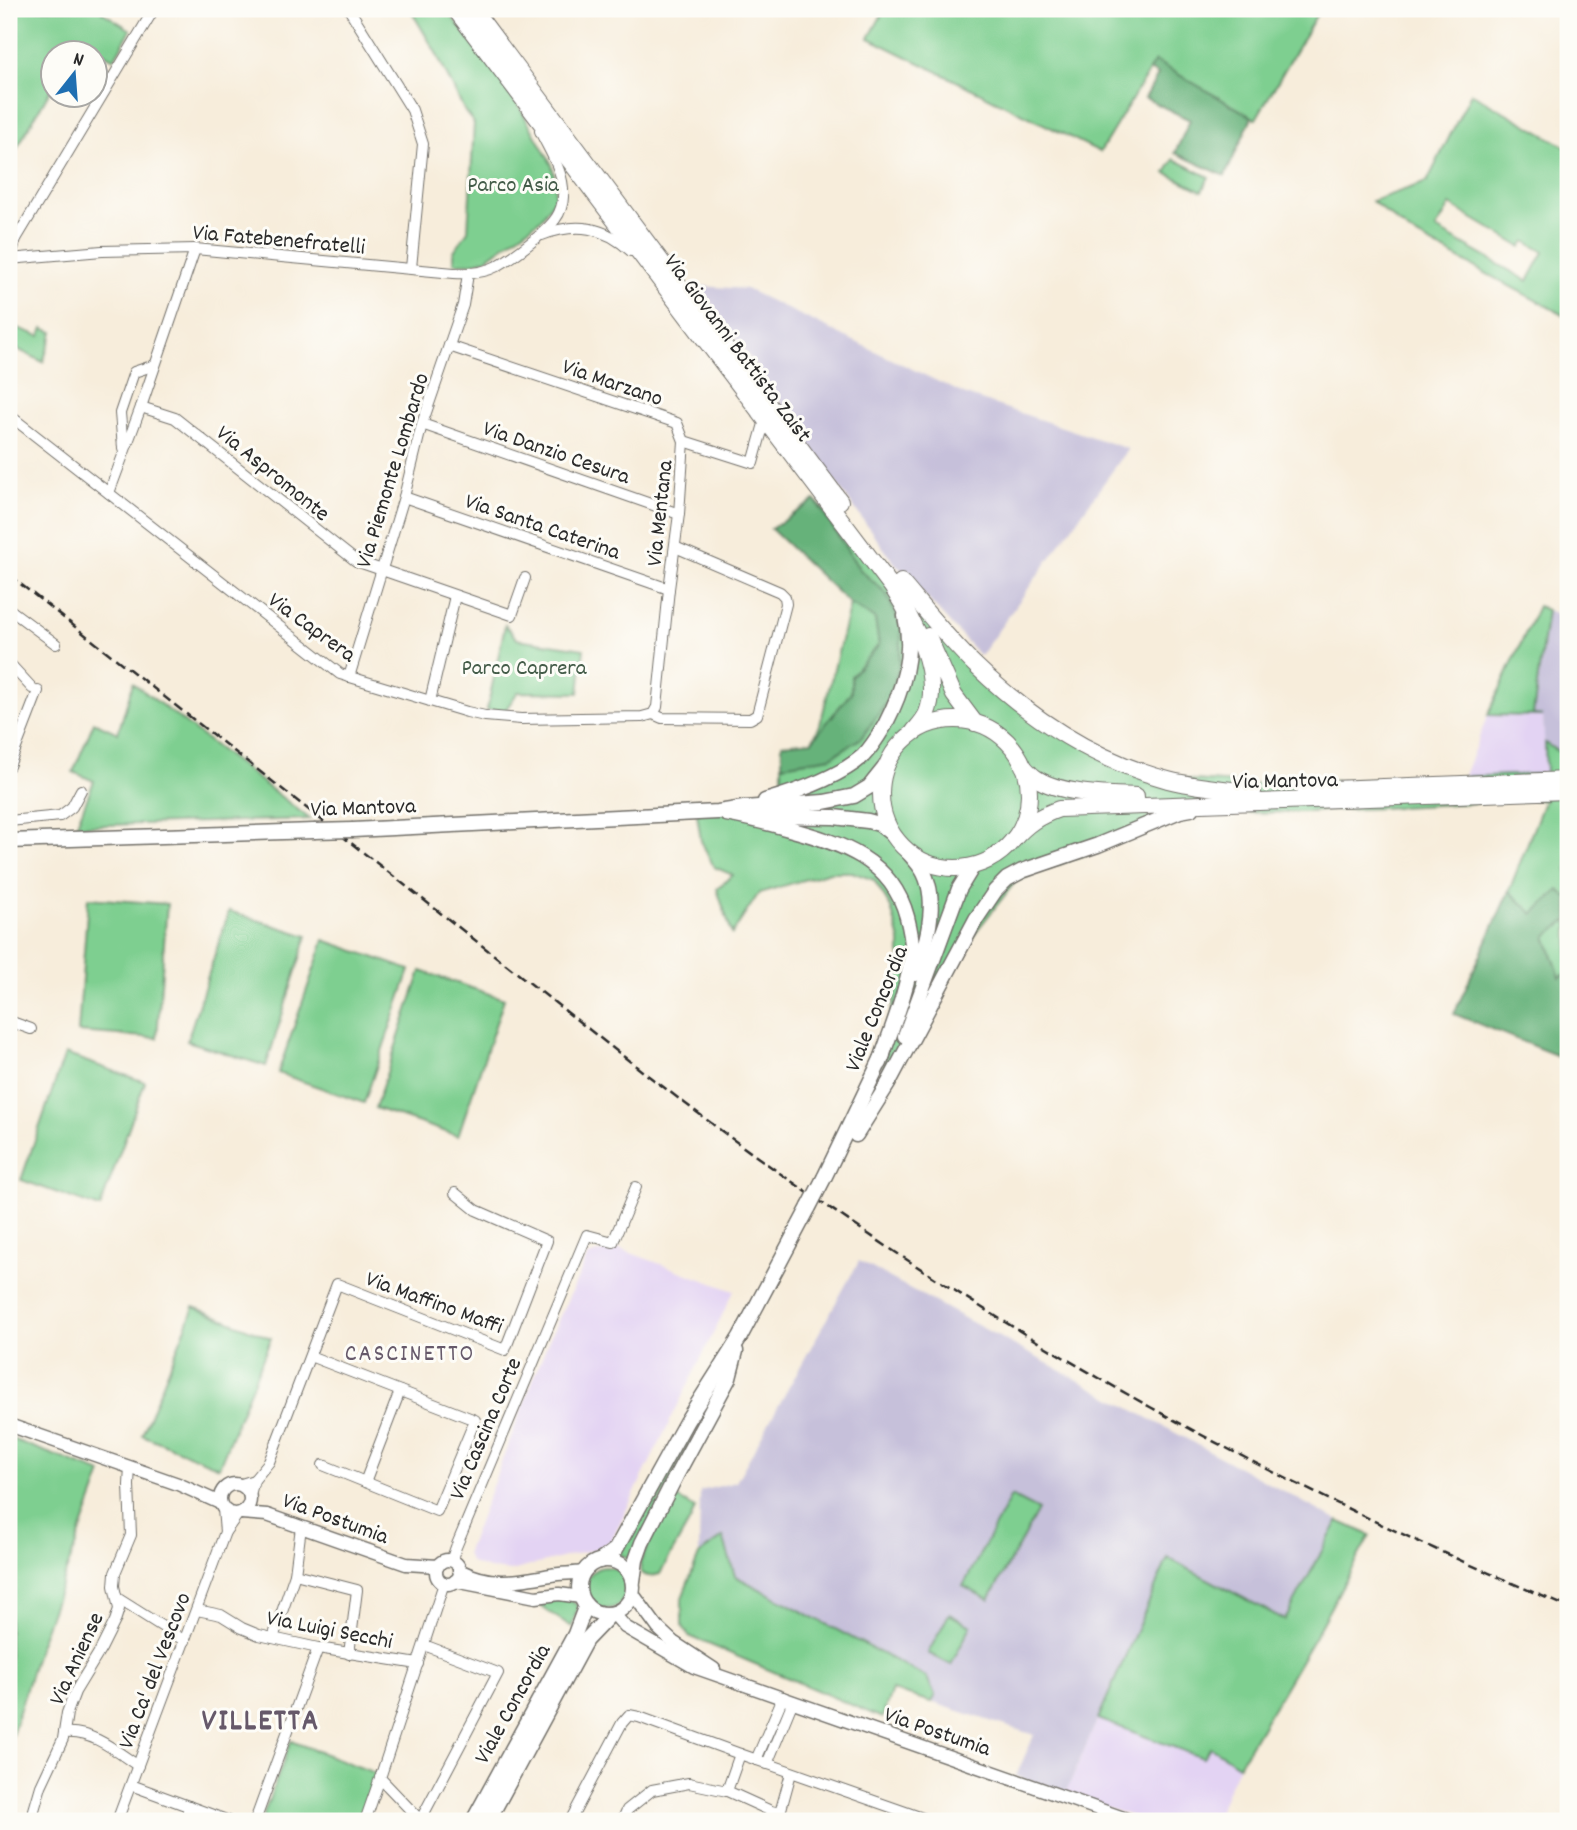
<svg xmlns="http://www.w3.org/2000/svg" width="1577" height="1830" viewBox="0 0 1577 1830" font-family="Dekko,sans-serif">
<rect width="100%" height="100%" fill="#fdfcf7"/>
<filter id="ink" filterUnits="userSpaceOnUse"><feTurbulence type="fractalNoise" baseFrequency=".0143" numOctaves="2"/><feDisplacementMap in="SourceGraphic" scale="14" xChannelSelector="R" yChannelSelector="G"/><feConvolveMatrix kernelMatrix="1 2 1 2 8 2 1 2 1" color-interpolation-filters="sRGB"/></filter>
<filter id="wash" filterUnits="userSpaceOnUse"><feTurbulence type="fractalNoise" baseFrequency=".00686" numOctaves="4" result="noise"/><feDisplacementMap in="SourceGraphic" scale="28" xChannelSelector="R" yChannelSelector="G"/><feGaussianBlur stdDeviation="1.57" result="paint"/><feColorMatrix in="noise" values="0 0 0 0 0 0 0 0 0 0 0 0 0 0 0 0 0 1.4 0 .05"/><feComposite in="paint" operator="in"/></filter>
<g filter="url(#wash)">
<rect width="100%" height="100%" fill="#f7eddb"/>
<g fill="#e3d3f3">
<polygon points="1488,715 1543,716 1546,774 1463,778"/>
<polygon points="617,1248 734,1291 611,1541 599,1548 511,1571 489,1569 471,1563 466,1554 547,1344 588,1256"/>
<polygon points="1098,1719 1202,1758 1210,1747 1239,1765 1214,1821 1146,1821 1065,1794"/>
</g>
<g fill="#c6c0da">
<polygon points="700,286 746,289 966,395 1128,449 980,656 893,561 833,479"/>
<polygon points="1547,610 1568,618 1568,774 1546,774 1543,717 1533,715"/>
<polygon points="859,1261 1338,1521 1285,1620 1168,1558 1065,1794 1016,1776 1034,1735 893,1690 882,1718 689,1636 682,1625 682,1598 699,1555 700,1491 736,1482"/>
</g>
<g fill="#7ecf90" stroke="#547d5e" stroke-width="2" fill-rule="evenodd">
<polygon points="9,9 104,9 102,12 131,30 114,59 81,41 73,52 52,52 52,87 9,162"/>
<polygon points="410,9 446,9 515,99 552,165 555,179 555,198 541,219 486,259 472,263 454,263 454,251 468,231 474,123 465,112 435,51"/>
<polygon points="885,9 1320,9 1256,119 1155,61 1100,152 869,38"/>
<path d="M1471 93 1568 148V314L1567 317 1411 233 1372 201 1427 182ZM1450 205 1521 247 1525 241 1544 252 1528 281 1436 229Z"/>
<polygon points="1174,159 1209,177 1202,191 1166,173"/>
<polygon points="9,325 40,336 43,328 53,332 43,362 9,345"/>
<polygon points="815,500 991,686 1124,769 1193,780 1252,784 1546,774 1545,743 1557,751 1568,751 1568,899 1559,890 1533,914 1509,891 1545,799 1307,812 1204,813 1178,818 1016,881 978,929 890,1073 883,1068 892,1009 900,974 900,941 891,908 874,880 852,872 830,872 759,893 732,934 717,889 733,875 714,867 701,841 696,807 742,801 782,789 782,765 831,757 861,738 888,701 899,668 886,593 860,570"/>
<polygon points="850,604 875,619 879,645 851,676 851,693 812,741 820,725"/>
<polygon points="1538,606 1547,610 1533,715 1543,716 1488,715"/>
<polygon points="505,625 517,639 584,649 579,693 518,692 504,712 487,710"/>
<polygon points="133,683 310,819 76,826 94,781 73,772 94,722 118,733"/>
<polygon points="88,898 167,904 157,1038 78,1032"/>
<polygon points="229,911 307,936 266,1066 187,1041"/>
<polygon points="1568,920 1568,973 1560,977 1546,936"/>
<polygon points="324,940 410,970 364,1103 278,1073"/>
<polygon points="421,971 504,999 458,1136 375,1108"/>
<polygon points="65,1054 145,1082 100,1208 21,1180"/>
<polygon points="194,1307 271,1338 219,1467 142,1435"/>
<polygon points="722,1379 630,1560 619,1554 691,1424"/>
<polygon points="9,1438 102,1473 38,1649 9,1745"/>
<polygon points="1011,1496 1038,1510 989,1600 963,1586"/>
<path d="M677 1498 695 1508 691 1519 660 1574C652 1576 647 1578 641 1572L640 1563 669 1500Z"/>
<polygon points="1338,1521 1370,1535 1315,1636 1239,1765 1210,1747 1203,1758 1098,1719 1168,1558 1285,1620"/>
<polygon points="723,1537 735,1576 926,1677 935,1695 931,1702 892,1690 882,1718 689,1636 682,1625 682,1598 699,1555"/>
<circle cx="606" cy="1588" r="21"/>
<polygon points="560,1598 573,1601 578,1606 572,1627 541,1607 540,1601"/>
<polygon points="949,1614 971,1626 951,1665 928,1653"/>
<polygon points="291,1741 378,1774 362,1821 263,1821 263,1816"/>
</g>
<g fill="#66b27a" stroke="#486e52" stroke-width="2">
<polygon points="1155,61 1252,117 1225,176 1175,153 1190,120 1145,98 1158,75 1149,70"/>
<polygon points="815,500 860,570 886,593 902,629 899,668 888,701 861,738 831,757 782,765 782,744 812,741 851,693 851,676 879,645 875,619 850,604 771,529"/>
<polygon points="1559,890 1568,899 1568,920 1546,936 1560,977 1568,973 1568,1060 1454,1014 1509,891 1533,914"/>
</g>
</g>
<g filter="url(#ink)">
<g fill="none" stroke-linecap="round" stroke-linejoin="round">
<defs>
<g id="minor">
<polyline points="349,9 412,110 423,144 411,268"/>
<path d="M542 235C576 222 604 226 631 251"/>
<polyline points="10,258 16,239 154,9"/>
<path d="M9 259 102 251 195 249 454 273C468 274 484 273 497 266 512 258 547 232 556 218 560 213 563 203 563 197 565 173 550 152 540 131"/>
<polyline points="449,346 677,423 684,441 753,463 765,420"/>
<polyline points="141,407 175,418 356,561 512,615 525,578"/>
<polyline points="9,415 340,674 467,712 485,716 521,719 642,717 653,714 657,707 669,589 679,514 684,441"/>
<polyline points="422,424 679,514"/>
<polyline points="123,448 120,413 134,372 155,365"/>
<polyline points="109,493 141,407 195,249"/>
<polyline points="404,497 669,589"/>
<polyline points="9,609 56,644"/>
<polyline points="9,663 32,688"/>
<polyline points="349,677 404,497 422,424 463,305 468,274"/>
<polyline points="430,701 455,596"/>
<polyline points="653,714 662,718 750,719 757,715 786,604 785,597 780,592 675,547"/>
<polyline points="9,766 38,691"/>
<polyline points="9,821 60,816 72,807 81,790"/>
<polyline points="9,1021 31,1029"/>
<polyline points="310,1356 475,1420 437,1511 323,1465"/>
<polyline points="365,1482 400,1391"/>
<polyline points="238,1485 254,1480"/>
<polyline points="250,1495 254,1480 269,1462 337,1284 505,1350 547,1241 476,1210 455,1193"/>
<polyline points="223,1509 225,1532"/>
<polyline points="451,1561 456,1547 587,1235 613,1242 636,1187"/>
<polyline points="295,1574 357,1590 349,1654"/>
<polyline points="117,1598 185,1641"/>
<polyline points="197,1610 221,1615 242,1628 259,1635 318,1648 418,1664"/>
<polyline points="273,1638 295,1574 301,1527"/>
<path d="M64 1733C92 1730 116 1751 138 1766"/>
<polyline points="756,1760 783,1697"/>
<polyline points="767,1764 793,1701"/>
<polyline points="791,1773 780,1813 771,1811 727,1791 740,1754 931,1821"/>
<polyline points="131,1785 229,1821"/>
<polyline points="780,1813 786,1821"/>
<polyline points="34,1821 34,1810 41,1786 63,1739 67,1713 75,1692 101,1649 115,1621 119,1609 114,1586 115,1573 131,1535 129,1485 130,1467"/>
<polyline points="117,1821 225,1532 238,1514"/>
<polyline points="186,1821 189,1806"/>
<polyline points="255,1821 318,1648"/>
<polyline points="365,1821 380,1778"/>
<polyline points="420,1821 498,1673 424,1645"/>
<polyline points="421,1821 380,1778 444,1583"/>
<polyline points="570,1821 622,1723 629,1715 639,1717 740,1754"/>
<polyline points="622,1821 627,1810 652,1790 689,1783 727,1791"/>
</g>
<g id="tertiary">
<polyline points="9,1425 178,1484 220,1503"/>
<circle cx="235" cy="1499" r="15"/>
<polyline points="241,1513 267,1515 406,1564 438,1566"/>
<circle cx="448" cy="1572" r="12"/>
<path d="M459 1570C493 1587 516 1581 551 1575 561 1573 572 1574 583 1572"/>
<polyline points="455,1581 536,1597 559,1594 581,1597"/>
<polyline points="633,1594 658,1628 673,1642 714,1669"/>
<polyline points="614,1614 625,1627 694,1667 1132,1821"/>
</g>
<g id="secondary">
<path d="M765 801C796 792 839 777 863 756 872 747 879 735 885 725 903 690 914 655 905 616"/>
<path d="M726 814C748 818 768 823 789 829 841 843 892 860 907 917 910 929 913 943 912 954 908 990 891 1029 880 1063"/>
<polyline points="762,816 834,817 868,821 879,824 892,834"/>
<polyline points="353,830 718,812 744,808 824,802 854,796 869,787 885,767"/>
<polyline points="9,841 314,831"/>
<path d="M907 851C913 858 920 865 924 873 939 903 926 944 916 974"/>
<polyline points="905,1036 959,889 973,866"/>
<polyline points="856,1135 888,1084 976,919 995,891 1007,879 1022,871 1098,845 1180,811 1191,809"/>
<polyline points="824,1178 883,1055"/>
<circle cx="606" cy="1587" r="27"/>
<polyline points="600,1561 616,1549 686,1422 740,1337 809,1207"/>
<polyline points="633,1581 636,1560 642,1543 676,1476 729,1378 736,1351"/>
<polyline points="473,1821 575,1634 586,1605"/>
<polyline points="488,1821 586,1640 610,1615"/>
</g>
<g id="primary">
<path d="M455 9 892 587C912 618 942 674 927 713 924 720 919 725 914 731"/>
<polyline points="473,9 840,501"/>
<path d="M901 582C925 610 949 640 976 666 1030 718 1094 760 1168 780 1195 787 1224 789 1253 792"/>
<polyline points="928,636 954,695 975,723"/>
<circle cx="955" cy="794" r="74"/>
<path d="M1023 766C1027 770 1031 775 1036 778 1059 794 1108 795 1136 796"/>
<polyline points="1305,790 1568,780"/>
<path d="M1013 840C1027 824 1039 816 1059 809L1568 791"/>
</g>
</defs>
<use href="#minor" stroke="#726f69" stroke-width="12"/>
<use href="#tertiary" stroke="#726f69" stroke-width="15"/>
<use href="#secondary" stroke="#726f69" stroke-width="17"/>
<use href="#primary" stroke="#726f69" stroke-width="18"/>
<use href="#minor" stroke="#fff" stroke-width="10"/>
<use href="#tertiary" stroke="#fff" stroke-width="12"/>
<use href="#secondary" stroke="#fff" stroke-width="14"/>
<use href="#primary" stroke="#fff" stroke-width="16"/>
<path stroke="#2b2b2b" stroke-width="2.5" stroke-dasharray="10 5" stroke-linecap="butt" d="M9 575 646 1074C681 1100 717 1128 753 1154 891 1253 1035 1345 1185 1426 1309 1493 1438 1552 1568 1607"/>
<defs>
<g id="secondary-bridge">
<polyline points="314,831 353,830"/>
<polyline points="809,1207 824,1178"/>
</g>
</defs>
<use href="#secondary-bridge" stroke="#726f69" stroke-width="17" stroke-linecap="butt"/>
<use href="#secondary-bridge" stroke="#fff" stroke-width="14"/>
</g>
</g>
<g text-anchor="middle" stroke-width="6" stroke-linejoin="round" paint-order="stroke">
<g font-size="23" fill="#445c49" stroke="#fdfcf7">
<text x="513" y="191">Parco Asia</text>
<text x="524" y="674">Parco Caprera</text>
</g>
<g font-size="23" fill="#2b2b2b" stroke="#fdfcf7">
<text transform="translate(279 238) rotate(5)" y="8">Via Fatebenefratelli</text>
<text transform="translate(739 347) rotate(53)" y="8">Via Giovanni Battista Zaist</text>
<text transform="translate(613 381) rotate(19)" y="8">Via Marzano</text>
<text transform="translate(557 451) rotate(19)" y="8">Via Danzio Cesura</text>
<text transform="translate(391 470) rotate(-73)" y="8">Via Piemonte Lombardo</text>
<text transform="translate(274 472) rotate(39)" y="8">Via Aspromonte</text>
<text transform="translate(658 513) rotate(-84)" y="8">Via Mentana</text>
<text transform="translate(543 525) rotate(19)" y="8">Via Santa Caterina</text>
<text transform="translate(313 626) rotate(36)" y="8">Via Caprera</text>
<text transform="translate(1285 779) rotate(-1)" y="8">Via Mantova</text>
<text transform="translate(363 806) rotate(-2)" y="8">Via Mantova</text>
<text transform="translate(875 1008) rotate(-68)" y="8">Viale Concordia</text>
<text transform="translate(435 1301) rotate(20)" y="8">Via Maffino Maffi</text>
<text transform="translate(484 1428) rotate(-67)" y="8">Via Cascina Corte</text>
<text transform="translate(336 1517) rotate(20)" y="8">Via Postumia</text>
<text transform="translate(330 1628) rotate(11)" y="8">Via Luigi Secchi</text>
<text transform="translate(75 1658) rotate(-65)" y="8">Via Aniense</text>
<text transform="translate(153 1670) rotate(-69)" y="8">Via Ca' del Vescovo</text>
<text transform="translate(511 1703) rotate(-61)" y="8">Viale Concordia</text>
<text transform="translate(938 1730) rotate(19)" y="8">Via Postumia</text>
</g>
<g font-size="24" letter-spacing="2" fill="#66596a" stroke="#fdfcf7">
<text x="410" y="1360">CASCINETTO</text>
</g>
<g font-size="30" font-weight="bold" letter-spacing="2" fill="#66596a" stroke="#fdfcf7">
<text x="261" y="1729">VILLETTA</text>
</g>
</g>
<rect width="1577" height="1830" fill="none" stroke="#fdfcf7" stroke-width="35"/>
<g transform="translate(74 74) rotate(17)"><circle r="33" fill="#fdfcf7" stroke="#a9a8a5" stroke-width="2"/>
<path d="M0-5L12 26L0 18L-12 26Z" fill="#1f6fb2"/>
<text y="-10" font-size="19" font-weight="bold" text-anchor="middle" fill="#2b2b2b">N</text>
</g>
</svg>
